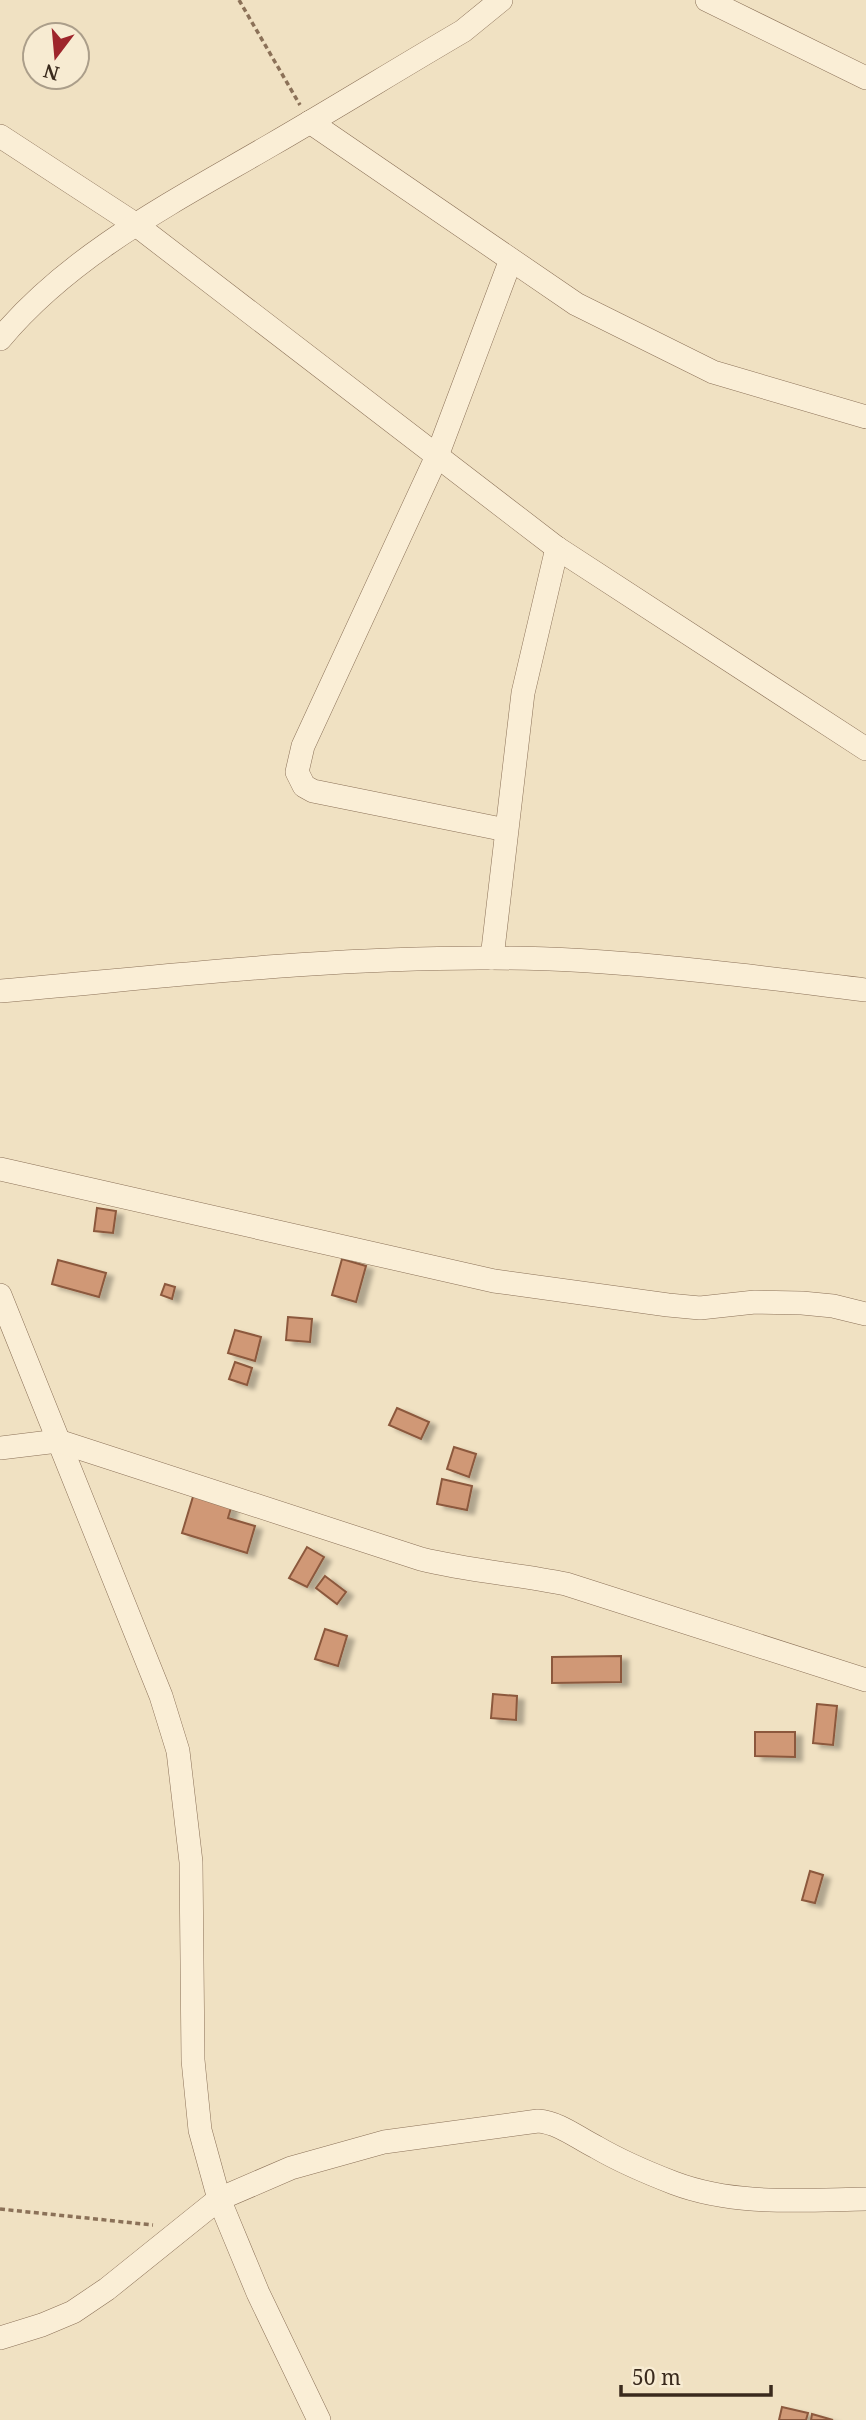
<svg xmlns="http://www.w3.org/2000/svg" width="866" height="2420" viewBox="0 0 866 2420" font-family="'Noto Serif',serif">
<defs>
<filter id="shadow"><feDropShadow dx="7" dy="4" stdDeviation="2" flood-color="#0004"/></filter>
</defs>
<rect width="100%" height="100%" fill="#f0e1c2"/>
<g fill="#d09876" stroke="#8c593d" stroke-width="2" filter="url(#shadow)">
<polygon points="97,1208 116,1211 113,1233 94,1231"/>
<polygon points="342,1259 366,1266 356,1302 332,1295"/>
<polygon points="58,1260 106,1273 99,1297 52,1284"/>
<polygon points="165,1284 175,1287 172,1299 161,1295"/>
<polygon points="288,1317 312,1319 310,1342 286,1340"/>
<polygon points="235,1330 261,1337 255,1361 228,1353"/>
<polygon points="235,1362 252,1368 247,1385 229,1379"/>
<polygon points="397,1408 429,1422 421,1439 389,1425"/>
<polygon points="454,1447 476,1454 469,1477 447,1469"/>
<polygon points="442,1479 472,1486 467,1510 437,1504"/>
<polygon points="195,1490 233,1501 228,1518 255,1526 247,1553 182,1533"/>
<polygon points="307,1547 324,1557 307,1587 289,1578"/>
<polygon points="325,1576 346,1592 337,1604 316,1588"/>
<polygon points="325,1629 347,1636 338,1666 315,1659"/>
<polygon points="621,1656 621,1682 552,1683 552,1657"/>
<polygon points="493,1694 517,1696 516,1720 491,1718"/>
<polygon points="817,1704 837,1706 833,1745 813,1743"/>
<polygon points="755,1732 795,1732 795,1757 755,1756"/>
<polygon points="810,1871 823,1875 815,1903 802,1900"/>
<polygon points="782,2407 808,2413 806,2420 779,2420"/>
<polygon points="812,2414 833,2420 811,2420"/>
</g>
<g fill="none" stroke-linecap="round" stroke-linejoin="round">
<defs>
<g id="street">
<polyline points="707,0 866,78"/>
<polyline points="310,122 576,304 713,372 866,417"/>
<polyline points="0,136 135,224 557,548 866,749"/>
<path d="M0 339C72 253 175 201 271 145 335 108 398 69 463 31L501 0"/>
<polyline points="506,830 313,791 304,786 297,772 303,746 437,456 510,262"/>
<polyline points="492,958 523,693 557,548"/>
<path d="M0 991C163 977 327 957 491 958 616 958 742 975 866 990"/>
<polyline points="0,1169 494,1281 668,1305 700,1308 755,1302 802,1303 833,1306 866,1314"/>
<polyline points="0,1295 161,1696 178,1751 191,1862 193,2060 200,2130 219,2199 258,2293 319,2420"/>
<path d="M0 1448 58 1441 421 1559C469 1571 518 1574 566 1584L866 1680"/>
<path d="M0 2338 42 2325 73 2312 107 2289 219 2199 291 2168 384 2142 538 2121C560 2123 576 2137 596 2147 620 2161 648 2173 674 2183 735 2206 802 2200 866 2199"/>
</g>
</defs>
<use href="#street" stroke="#8b7158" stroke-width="24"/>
<g stroke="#8b7158" stroke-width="3.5" stroke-dasharray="5 3.5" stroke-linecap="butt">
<polyline points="239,0 300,105"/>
<polyline points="0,2209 153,2225"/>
</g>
<use href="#street" stroke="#faeed6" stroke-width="23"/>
</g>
<g transform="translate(56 56) rotate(196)"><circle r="33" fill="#f7ebd2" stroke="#ab9e8a" stroke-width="2"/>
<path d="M0-5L12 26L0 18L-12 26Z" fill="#9e252b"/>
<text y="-10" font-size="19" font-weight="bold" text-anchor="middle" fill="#3a2a1d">N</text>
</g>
<path d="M621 2385v10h150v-10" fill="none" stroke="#3a2a1d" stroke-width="3.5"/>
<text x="632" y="2385" font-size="21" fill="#3a2a1d" stroke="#f7ebd2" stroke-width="5" paint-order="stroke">50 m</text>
</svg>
